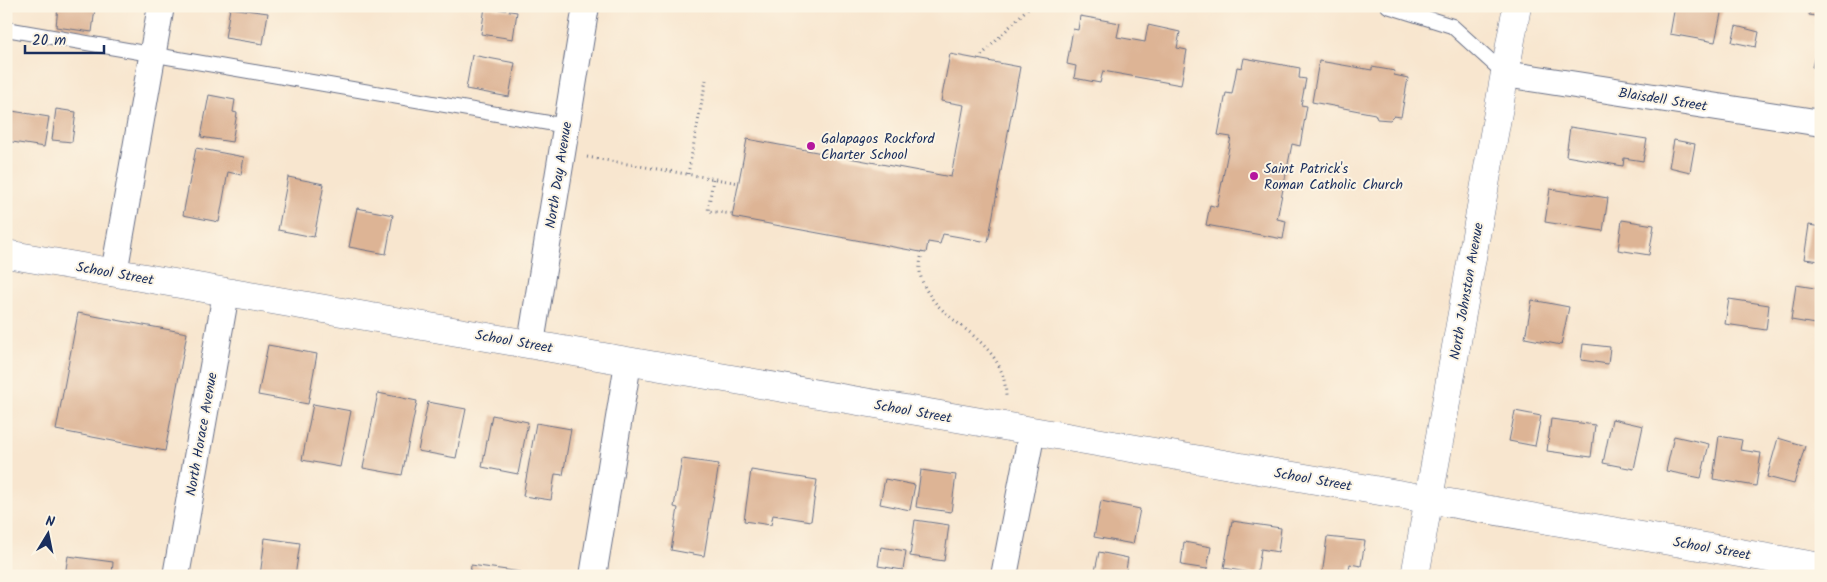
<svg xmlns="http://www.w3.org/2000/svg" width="1827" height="582" viewBox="0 0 1827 582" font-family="Kalam,sans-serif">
<rect width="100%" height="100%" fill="#fcf5e5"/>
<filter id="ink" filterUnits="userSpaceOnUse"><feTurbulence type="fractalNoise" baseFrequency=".02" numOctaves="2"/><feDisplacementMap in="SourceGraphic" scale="10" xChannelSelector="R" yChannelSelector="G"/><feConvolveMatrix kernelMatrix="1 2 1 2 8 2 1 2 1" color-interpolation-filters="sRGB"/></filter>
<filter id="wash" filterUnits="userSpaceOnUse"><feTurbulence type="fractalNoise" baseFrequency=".0096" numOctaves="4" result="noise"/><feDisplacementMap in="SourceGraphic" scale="20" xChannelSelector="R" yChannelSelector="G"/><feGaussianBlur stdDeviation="1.12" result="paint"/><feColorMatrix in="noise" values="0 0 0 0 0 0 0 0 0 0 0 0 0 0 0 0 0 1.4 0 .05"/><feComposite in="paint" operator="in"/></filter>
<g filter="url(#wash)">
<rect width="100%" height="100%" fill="#f8e6cf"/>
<g id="blocks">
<g fill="#ddb495">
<polygon points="58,6 95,8 92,32 56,27"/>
<polygon points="1675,6 1708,6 1722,9 1715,42 1670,34"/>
<polygon points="1811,6 1821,6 1821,17 1809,15"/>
<polygon points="485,7 517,12 513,39 481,34"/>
<polygon points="230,8 268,13 263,44 225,38"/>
<polygon points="1080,16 1120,23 1117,37 1145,42 1148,25 1180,32 1177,48 1187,50 1181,85 1103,71 1100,83 1074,78 1076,66 1067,64 1073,29 1078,30"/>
<polygon points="1736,26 1759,32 1756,47 1732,42"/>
<polygon points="1821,31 1821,68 1812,67"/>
<polygon points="950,54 1020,67 988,242 943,234 940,244 928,242 926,253 732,217 747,139 951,177 964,105 941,101"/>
<polygon points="472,55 515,63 509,97 466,89"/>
<polygon points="1244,58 1300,68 1299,78 1306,79 1301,105 1307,106 1300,146 1292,144 1277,219 1286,221 1283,239 1206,225 1210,205 1217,207 1231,137 1218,135 1226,93 1232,94 1237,67 1242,68"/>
<polygon points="1319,61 1372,70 1372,67 1395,71 1394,75 1408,78 1401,117 1394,116 1390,120 1377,119 1375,114 1312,102"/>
<polygon points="209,95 235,100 233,112 237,113 232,142 201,137"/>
<polygon points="56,109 76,112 72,142 52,140"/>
<polygon points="6,110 49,117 44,147 6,141"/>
<polygon points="1570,127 1647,139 1643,161 1624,158 1623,166 1566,156"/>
<polygon points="1674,140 1695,144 1690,172 1669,167"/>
<polygon points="196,148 244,157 241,175 228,172 219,222 183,215"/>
<polygon points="288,177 324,184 314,237 278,230"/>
<polygon points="1550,189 1608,198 1603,231 1545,222"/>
<polygon points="1820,199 1821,199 1821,217 1817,217"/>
<polygon points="357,208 393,215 386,254 349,247"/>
<polygon points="1622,220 1654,225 1649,255 1618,250"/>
<polygon points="1809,225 1821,227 1821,261 1804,259"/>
<polygon points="1796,285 1821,289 1821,325 1791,320"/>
<polygon points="1729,299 1769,305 1766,330 1725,324"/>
<polygon points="1532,300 1569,307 1561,345 1525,338"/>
<polygon points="78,313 187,333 165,451 56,430"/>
<polygon points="1583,344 1610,347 1608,364 1581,360"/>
<polygon points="268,345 317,354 308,404 258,395"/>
<polygon points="378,393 417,401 402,475 363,468"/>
<polygon points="428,402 466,409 456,458 418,451"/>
<polygon points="313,404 351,411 340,467 302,460"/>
<polygon points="1515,411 1541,416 1535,446 1509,441"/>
<polygon points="492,415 528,422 518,474 482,467"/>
<polygon points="1551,419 1595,425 1591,457 1547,451"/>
<polygon points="1612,419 1643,426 1634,469 1603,463"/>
<polygon points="536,423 571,429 563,475 555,474 551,500 523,496"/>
<polygon points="1674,436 1709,444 1701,478 1666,471"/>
<polygon points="1719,436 1742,440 1740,450 1761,453 1756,486 1713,479"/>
<polygon points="1778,438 1805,446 1794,484 1767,477"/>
<polygon points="682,459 719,464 704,556 671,550 678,508 674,507"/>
<polygon points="751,470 817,480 811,521 773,515 771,525 744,521"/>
<polygon points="921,470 956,475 951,512 916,507"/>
<polygon points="885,479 915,485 910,510 880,504"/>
<polygon points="1101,501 1140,509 1133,544 1094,537"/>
<polygon points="915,520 949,525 944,561 910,556"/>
<polygon points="1232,521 1281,528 1278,552 1261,549 1257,574 1224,568"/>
<polygon points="1327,537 1365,541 1361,566 1350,564 1348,576 1322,576"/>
<polygon points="265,538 300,543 295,576 260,576"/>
<polygon points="1184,542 1211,547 1207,569 1181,565"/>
<polygon points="881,547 906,551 903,570 878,566"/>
<polygon points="1099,552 1128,558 1125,576 1094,576"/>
<polygon points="68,556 113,562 112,576 65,576"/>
<polygon points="471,565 521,572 521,576 470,576"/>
</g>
</g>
</g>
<g filter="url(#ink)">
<use href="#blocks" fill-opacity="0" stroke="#686f86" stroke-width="1"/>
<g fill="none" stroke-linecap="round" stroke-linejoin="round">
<defs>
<g id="service">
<polyline points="1388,6 1452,26 1505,74"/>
<polyline points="6,29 566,126"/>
</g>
<g id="minor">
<polyline points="1505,74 1821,123"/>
<polyline points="114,273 161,6"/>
<polyline points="531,343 586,6"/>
<polyline points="176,576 226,293"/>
<polyline points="593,576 628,363"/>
<polyline points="1004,576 1032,431"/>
</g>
<polyline id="tertiary" points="1415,576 1517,6"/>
<polyline id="secondary" points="6,254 1821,567"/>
</defs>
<use href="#service" stroke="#686f86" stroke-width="16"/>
<use href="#minor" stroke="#686f86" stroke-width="28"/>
<use href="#tertiary" stroke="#686f86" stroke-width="29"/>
<use href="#secondary" stroke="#686f86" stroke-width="29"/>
<g stroke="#686f86" stroke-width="3" stroke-dasharray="1 4" stroke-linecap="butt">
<polyline points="978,59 1030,6"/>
<polyline points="587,157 739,183"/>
<polyline points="688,174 706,80"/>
<polyline points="713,179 708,211 733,214"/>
<path d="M922 252C920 263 918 272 923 283 940 327 1007 336 1006 399"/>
</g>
<use href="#service" stroke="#fff" stroke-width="14"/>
<use href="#minor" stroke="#fff" stroke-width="26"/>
<use href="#tertiary" stroke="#fff" stroke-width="28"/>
<use href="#secondary" stroke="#fff" stroke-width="28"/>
</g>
</g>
<g fill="#b5179e" stroke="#fcf5e5" stroke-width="2">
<circle cx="811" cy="146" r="5"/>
<circle cx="1254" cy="176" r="5"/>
</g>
<g text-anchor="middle" stroke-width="4" stroke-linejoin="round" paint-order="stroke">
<g font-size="14" fill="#1b2f5e" stroke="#fcf5e5">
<text transform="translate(1663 99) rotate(9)" y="5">Blaisdell Street</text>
<text transform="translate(558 175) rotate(-81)" y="5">North Day Avenue</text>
<text transform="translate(115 273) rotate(10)" y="5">School Street</text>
<text transform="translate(1466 291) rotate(-80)" y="5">North Johnston Avenue</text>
<text transform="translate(514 341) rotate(10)" y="5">School Street</text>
<text transform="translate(913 411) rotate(10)" y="5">School Street</text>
<text transform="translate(201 434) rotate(-80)" y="5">North Horace Avenue</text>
<text transform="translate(1313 479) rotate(10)" y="5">School Street</text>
<text transform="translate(1712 548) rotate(10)" y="5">School Street</text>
</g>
<g font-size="14" fill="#1b2f5e" stroke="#fcf5e5" text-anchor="start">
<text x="821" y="143">Galapagos Rockford<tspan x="821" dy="16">Charter School</tspan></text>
<text x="1264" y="173">Saint Patrick's<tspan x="1264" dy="16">Roman Catholic Church</tspan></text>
</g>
</g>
<rect width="1827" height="582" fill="none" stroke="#fcf5e5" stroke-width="25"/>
<g transform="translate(48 534) rotate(10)" stroke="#fcf5e5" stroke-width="4" paint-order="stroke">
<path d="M0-4L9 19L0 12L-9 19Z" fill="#1b2f5e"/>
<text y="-8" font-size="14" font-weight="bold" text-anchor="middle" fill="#1b2f5e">N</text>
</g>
<path d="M25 45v8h79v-8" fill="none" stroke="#1b2f5e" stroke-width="2.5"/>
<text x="32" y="45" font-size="15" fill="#1b2f5e" stroke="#fcf5e5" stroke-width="4" paint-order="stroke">20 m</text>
</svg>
